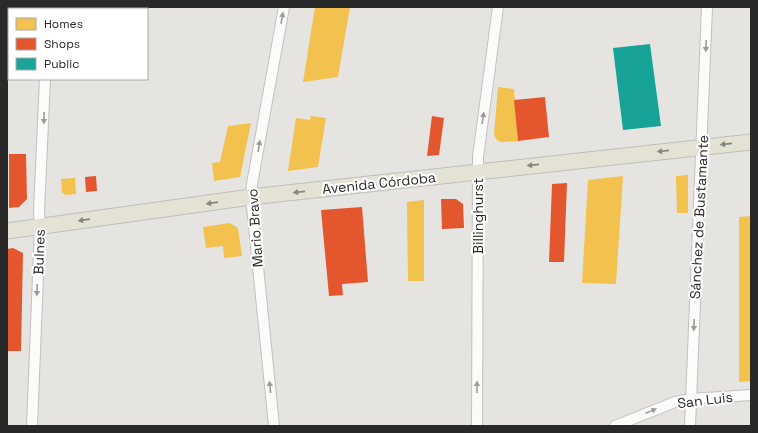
<svg xmlns="http://www.w3.org/2000/svg" width="758" height="433" viewBox="0 0 758 433" font-family="'Space Grotesk',sans-serif">
<rect width="100%" height="100%" fill="#e6e4e0"/>
<g fill="#f2c14e">
<polygon points="315,7 350,7 338,77 303,82"/>
<polygon points="498,87 514,89 518,141 501,142 497,140 494,135"/>
<polygon points="311,116 326,118 318,167 288,171 296,118 310,120"/>
<polygon points="251,123 240,177 214,181 212,163 220,162 228,126"/>
<polygon points="688,175 688,213 677,213 676,176"/>
<polygon points="623,176 616,284 582,283 588,180"/>
<polygon points="75,178 76,194 65,195 62,192 61,179"/>
<polygon points="424,200 424,281 408,281 407,202"/>
<polygon points="751,216 751,381 739,382 739,217"/>
<polygon points="230,223 238,228 242,256 224,258 223,246 206,248 203,227"/>
</g>
<g fill="#e4572e">
<polygon points="90,7 108,7 108,9 91,9"/>
<polygon points="545,97 549,137 518,141 514,100"/>
<polygon points="432,116 444,118 439,155 427,156"/>
<polygon points="9,154 26,154 27,199 19,207 9,208"/>
<polygon points="96,176 97,191 86,192 85,177"/>
<polygon points="567,183 564,262 549,262 552,184"/>
<polygon points="441,199 456,199 463,204 464,228 442,229"/>
<polygon points="362,207 368,282 342,284 343,295 329,296 321,210"/>
<polygon points="13,248 23,253 21,351 7,351 7,249"/>
</g>
<polygon fill="#17a398" points="650,44 661,126 623,130 613,48"/>
<g fill="none" stroke-linecap="round" stroke-linejoin="round">
<defs>
<g id="street">
<polyline points="47,9 47,7"/>
<polyline points="32,426 40,226 39,211 45,79"/>
<polyline points="274,426 251,197 252,184 284,7"/>
<polyline points="477,426 478,157 498,7"/>
<polyline points="615,426 675,402 691,399 751,395"/>
<polyline points="690,426 707,7"/>
</g>
<polyline id="primary" points="7,231 251,197 751,142"/>
</defs>
<use href="#street" stroke="#c1c0c1" stroke-width="12"/>
<use href="#primary" stroke="#bfbebd" stroke-width="17"/>
<use href="#street" stroke="#fbfbfa" stroke-width="10"/>
<use href="#primary" stroke="#e4e1d5" stroke-width="15"/>
</g>
<defs><path id="oneway-solid" d="M-6-.8H1V-3.2L6.5 0L1 3.2V.8H-6Z"/></defs>
<g fill="#9c9c9c">
<use href="#oneway-solid" transform="translate(282 18) rotate(-80)"/>
<use href="#oneway-solid" transform="translate(706 46) rotate(92)"/>
<use href="#oneway-solid" transform="translate(44 118) rotate(92)"/>
<use href="#oneway-solid" transform="translate(483 118) rotate(-82)"/>
<use href="#oneway-solid" transform="translate(259 146) rotate(-80)"/>
<use href="#oneway-solid" transform="translate(37 290) rotate(92)"/>
<use href="#oneway-solid" transform="translate(694 325) rotate(92)"/>
<use href="#oneway-solid" transform="translate(270 387) rotate(-96)"/>
<use href="#oneway-solid" transform="translate(477 387) rotate(-90)"/>
<use href="#oneway-solid" transform="translate(651 411) rotate(-22)"/>
</g>
<g fill="#86857f">
<use href="#oneway-solid" transform="translate(726 144) rotate(174)"/>
<use href="#oneway-solid" transform="translate(663 151) rotate(174)"/>
<use href="#oneway-solid" transform="translate(533 165) rotate(174)"/>
<use href="#oneway-solid" transform="translate(299 192) rotate(174)"/>
<use href="#oneway-solid" transform="translate(212 203) rotate(172)"/>
<use href="#oneway-solid" transform="translate(84 220) rotate(172)"/>
</g>
<g text-anchor="middle" stroke-width="4" stroke-linejoin="round" paint-order="stroke">
<g font-size="14" fill="#292929" stroke="#fff">
<text transform="translate(379 183) rotate(-6)" y="5">Avenida Córdoba</text>
<text transform="translate(478 216) rotate(-90)" y="5">Billinghurst</text>
<text transform="translate(699 217) rotate(-87)" y="5">Sánchez de Bustamante</text>
<text transform="translate(255 228) rotate(-94)" y="5">Mario Bravo</text>
<text transform="translate(39 252) rotate(-88)" y="5">Bulnes</text>
<text transform="translate(705 400) rotate(-7)" y="5">San Luis</text>
</g>
</g>
<rect width="758" height="433" fill="none" stroke="#292929" stroke-width="16"/>
<rect x="8" y="8" width="140" height="72" fill="#ffffff" stroke="#a9a9a9"/>
<rect x="16" y="18" width="20" height="12" fill="#f2c14e" stroke="#a9a9a9"/>
<text x="44" y="28" font-size="12" fill="#292929">Homes</text>
<rect x="16" y="38" width="20" height="12" fill="#e4572e" stroke="#a9a9a9"/>
<text x="44" y="48" font-size="12" fill="#292929">Shops</text>
<rect x="16" y="58" width="20" height="12" fill="#17a398" stroke="#a9a9a9"/>
<text x="44" y="68" font-size="12" fill="#292929">Public</text>
</svg>
